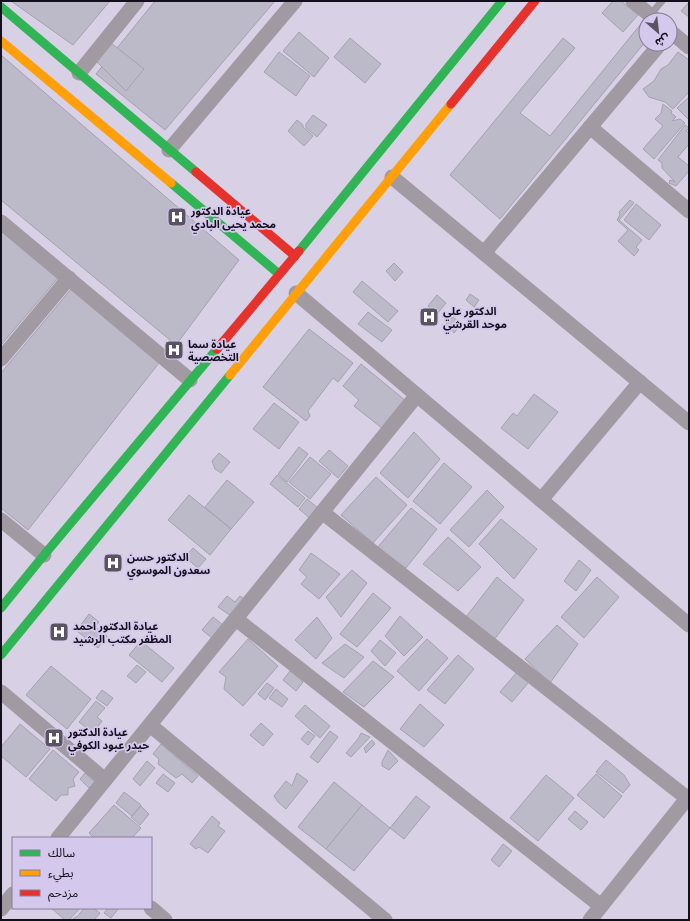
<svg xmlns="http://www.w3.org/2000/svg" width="690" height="921" viewBox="0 0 690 921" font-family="'Roboto Condensed','Noto Sans Arabic',sans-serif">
<rect width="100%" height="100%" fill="#d8d0e5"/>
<g fill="#bcb9c9" stroke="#a5a1b1">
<polygon points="11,1 110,1 73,45"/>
<polygon points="155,1 275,1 165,130 96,74"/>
<polygon points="613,1 621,1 638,15 623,32 602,13"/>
<polygon points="689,2 689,17 681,11"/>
<polygon points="644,20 646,22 646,41 500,219 450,175 563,38 575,48 520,113 550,136"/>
<polygon points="299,32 329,58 314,77 283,51"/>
<polygon points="350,38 381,64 365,83 334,57"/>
<polygon points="111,43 144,69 126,91 96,61"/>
<polygon points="279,52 310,76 296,96 264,72"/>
<polygon points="678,52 689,60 689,92 673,109 665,102 649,97 643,89 654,81 661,69 668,65"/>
<polygon points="1,55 239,260 176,345 1,200"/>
<polygon points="689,96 689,120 677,108 689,97"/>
<polygon points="663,104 672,111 671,113 676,117 672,121 680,119 685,123 654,159 643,149 663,126 655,119 661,113"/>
<polygon points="313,115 327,125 317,137 306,128 306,124"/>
<polygon points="297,120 303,125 303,127 313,136 304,146 288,131"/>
<polygon points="685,125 689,128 686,131 689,133 689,144 678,157 689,166 689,171 676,186 669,183 670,180 675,182 662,168 662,163 658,160"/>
<polygon points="630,200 634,203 619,220 642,240 636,247 639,250 634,256 618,241 628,230 617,220 620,215 619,212"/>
<polygon points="636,204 661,225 649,240 624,220"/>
<polygon points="1,231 58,278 1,345"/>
<polygon points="394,263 403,272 395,281 386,271"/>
<polygon points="362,281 398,311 388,322 353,292"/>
<polygon points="71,289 159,363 28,530 1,508 1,373"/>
<polygon points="470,294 479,300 474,307 466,300"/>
<polygon points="437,295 446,303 437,314 428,306"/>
<polygon points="368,312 392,330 382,342 358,324"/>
<polygon points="453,317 461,324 454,333 445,325"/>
<polygon points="309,329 353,363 338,382 333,378 308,411 310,416 306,421 263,387"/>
<polygon points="361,364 406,401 383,429 354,406 359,400 343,386"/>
<polygon points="534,394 558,412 528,449 501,428 513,413 517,416"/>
<polygon points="274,403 299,422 279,449 253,429"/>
<polygon points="414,432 440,459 408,498 380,473"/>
<polygon points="299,447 308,454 287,482 278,474"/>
<polygon points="329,450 348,466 338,478 319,461"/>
<polygon points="219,453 230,462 221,473 215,469 212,461"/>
<polygon points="310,457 331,474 310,499 289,482"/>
<polygon points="444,463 472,487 440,524 413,501"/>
<polygon points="277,475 305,498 298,507 270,484"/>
<polygon points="376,477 407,505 373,543 341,515"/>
<polygon points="227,480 254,502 231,529 205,507"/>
<polygon points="487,490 504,507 469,547 450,530"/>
<polygon points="189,495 231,529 210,555 168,520"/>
<polygon points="307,499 319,509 311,519 299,509"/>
<polygon points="411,508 437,529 406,568 377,548"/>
<polygon points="501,519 537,549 514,579 479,544"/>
<polygon points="448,537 481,567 458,591 423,564"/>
<polygon points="193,548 206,559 198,568 185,557"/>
<polygon points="311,553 340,574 319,599 301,584 307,577 299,570"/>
<polygon points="579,560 591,570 576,591 564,581"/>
<polygon points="352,570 367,583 341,617 326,597"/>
<polygon points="497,577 524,600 494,640 466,617"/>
<polygon points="597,577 619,597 584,638 561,617"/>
<polygon points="373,593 391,608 357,647 340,634"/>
<polygon points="227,596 235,602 240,596 244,599 231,616 218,607"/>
<polygon points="89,614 99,622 95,627 107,636 98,648 78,632 80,626"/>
<polygon points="400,616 423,637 404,656 385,636"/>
<polygon points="213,617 223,625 212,638 202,630"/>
<polygon points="317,617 332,638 316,659 295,640"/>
<polygon points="557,625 578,644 550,683 525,659"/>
<polygon points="248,639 278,666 243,706 224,689 226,677 219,672"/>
<polygon points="427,639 448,658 419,691 397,671"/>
<polygon points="380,640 396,653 385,666 371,651"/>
<polygon points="141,641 174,668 162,682 129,655"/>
<polygon points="345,644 364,657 344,678 322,663"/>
<polygon points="458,655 474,669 445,704 427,690"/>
<polygon points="373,661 394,677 364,707 343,692"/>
<polygon points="137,665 146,672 136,683 127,676"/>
<polygon points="51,666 91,699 67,729 26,695"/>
<polygon points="290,671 303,682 296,691 283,680"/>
<polygon points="517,672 529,682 512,702 500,692"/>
<polygon points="267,683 274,688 265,700 258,694"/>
<polygon points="276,689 288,699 282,707 269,698"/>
<polygon points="102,690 113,698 107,706 96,698"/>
<polygon points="96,701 105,708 97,717 102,721 93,733 79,722"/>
<polygon points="420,704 444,725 424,747 400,729"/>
<polygon points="305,705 330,726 320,738 295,716"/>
<polygon points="261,723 273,734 263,746 250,735"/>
<polygon points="20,724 50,749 26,777 1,756 1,747"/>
<polygon points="308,731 315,736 308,745 301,739"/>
<polygon points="330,731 338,737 318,763 310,757"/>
<polygon points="361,733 370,737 351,757 346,753 358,739"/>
<polygon points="372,740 375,744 366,753 364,748"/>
<polygon points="161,744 198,776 192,783 182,774 176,778 158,764 159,759 153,754"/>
<polygon points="53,750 79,772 73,779 75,786 68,788 68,795 61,795 56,801 29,779"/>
<polygon points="388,750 398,761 389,770 382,766 382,762"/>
<polygon points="606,760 624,775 630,785 623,793 596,772"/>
<polygon points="147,761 155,768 140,786 133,779"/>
<polygon points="85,773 95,782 89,788 80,779"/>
<polygon points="297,773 308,781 286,809 278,802 274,796 286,781 292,786"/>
<polygon points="163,774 175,783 168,792 156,783"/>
<polygon points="596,774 622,796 604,818 577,795"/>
<polygon points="546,775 574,798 538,841 510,818"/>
<polygon points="334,782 362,805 326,849 298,827"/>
<polygon points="124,792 141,805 132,816 116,803"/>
<polygon points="416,796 430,807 404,839 390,828"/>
<polygon points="114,805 141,828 132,838 94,838 89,833"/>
<polygon points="362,805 390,828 354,871 326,849"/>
<polygon points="141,806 149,814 140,825 131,817"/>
<polygon points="575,811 588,822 581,830 568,819"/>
<polygon points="212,816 220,823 218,826 225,831 208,853 199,847 196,849 190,844"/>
<polygon points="503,844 512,851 499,867 491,860"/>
<polygon points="51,908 80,908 69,920 65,920"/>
<polygon points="84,908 93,908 100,913 94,920 72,920 74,918 78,916"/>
<polygon points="108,908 119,908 111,918 104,913"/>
</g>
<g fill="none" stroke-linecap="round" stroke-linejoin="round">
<polyline stroke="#a19aa3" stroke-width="7" points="650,15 662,1"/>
<g stroke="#a19aa3" stroke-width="15">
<polyline points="633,1 656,20"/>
<polyline points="670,31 689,47"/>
<polyline points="79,73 137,1"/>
<polyline points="590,127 689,211"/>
<polyline points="169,150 295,1"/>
<polyline points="392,177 689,423"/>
<polyline points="1,222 190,380"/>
<polyline points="484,253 660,44"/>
<polyline points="296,293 689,625"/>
<polyline points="1,359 69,278"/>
<polyline points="541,500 640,382"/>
<polyline points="322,512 687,798"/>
<polyline points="1,520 44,555"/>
<polyline points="236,619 601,906"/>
<polyline points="1,692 105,780"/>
<polyline points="150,725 385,920"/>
<polyline points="58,838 417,395"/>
<polyline points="151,908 165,920"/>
<polyline points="1,909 13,894"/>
<polyline points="590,920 689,796"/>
</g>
<g stroke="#30b455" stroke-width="9">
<polyline points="1,7 196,172"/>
<polyline points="171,183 279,274"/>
<polyline points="299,251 502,1"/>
<polyline points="1,608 44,555 217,349"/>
<polyline points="1,655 230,375"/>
</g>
<g stroke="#ff9f0a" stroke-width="9">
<polyline points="1,41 171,183"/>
<polyline points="230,375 451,104"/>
</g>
<g stroke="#e5322d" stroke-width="9">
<polyline points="451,104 535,1"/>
<polyline points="196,172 295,256"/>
<polyline points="217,349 299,251"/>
</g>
</g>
<defs>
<symbol id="hospital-square" viewBox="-11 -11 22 22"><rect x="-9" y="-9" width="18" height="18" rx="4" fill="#595362" stroke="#d5c8ed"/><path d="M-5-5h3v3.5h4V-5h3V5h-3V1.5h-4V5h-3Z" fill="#fff"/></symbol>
</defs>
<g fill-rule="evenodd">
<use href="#hospital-square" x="166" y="206" width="22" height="22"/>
<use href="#hospital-square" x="418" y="306" width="22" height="22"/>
<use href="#hospital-square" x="163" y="339" width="22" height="22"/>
<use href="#hospital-square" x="102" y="552" width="22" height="22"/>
<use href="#hospital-square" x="48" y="621" width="22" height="22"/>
<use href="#hospital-square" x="43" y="727" width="22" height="22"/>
</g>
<g text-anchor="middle" stroke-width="3.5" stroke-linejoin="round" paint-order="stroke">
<g font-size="11" font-weight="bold" fill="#140f1c" stroke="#d5c8ed" text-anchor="start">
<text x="191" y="215">عيادة الدكتور<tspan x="191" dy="13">محمد يحيى البادي</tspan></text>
<text x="443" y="315">الدكتور علي<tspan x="443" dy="13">موحد القرشي</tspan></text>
<text x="188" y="348">عيادة سما<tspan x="188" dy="13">التخصصية</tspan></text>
<text x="127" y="561">الدكتور حسن<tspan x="127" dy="13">سعدون الموسوي</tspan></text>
<text x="73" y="630">عيادة الدكتور احمد<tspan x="73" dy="13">المظفر مكتب الرشيد</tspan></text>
<text x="68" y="736">عيادة الدكتور<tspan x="68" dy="13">حيدر عبود الكوفي</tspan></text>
</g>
</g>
<rect width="690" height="921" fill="none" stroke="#140f1c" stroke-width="4"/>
<rect x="12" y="837" width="140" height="72" fill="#d5c8ed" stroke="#887e99"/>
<rect x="20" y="850" width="20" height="6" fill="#30b455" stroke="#887e99"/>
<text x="48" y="857" font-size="12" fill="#140f1c">سالك</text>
<rect x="20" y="870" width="20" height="6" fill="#ff9f0a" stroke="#887e99"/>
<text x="48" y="877" font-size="12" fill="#140f1c">بطيء</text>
<rect x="20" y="890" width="20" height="6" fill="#e5322d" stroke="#887e99"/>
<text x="48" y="897" font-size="12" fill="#140f1c">مزدحم</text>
<g transform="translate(658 32) rotate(152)"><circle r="19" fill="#d5c8ed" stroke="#887e99"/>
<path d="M0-3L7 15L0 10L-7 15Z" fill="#595362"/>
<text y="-6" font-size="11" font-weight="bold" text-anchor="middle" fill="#140f1c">ش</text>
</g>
</svg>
